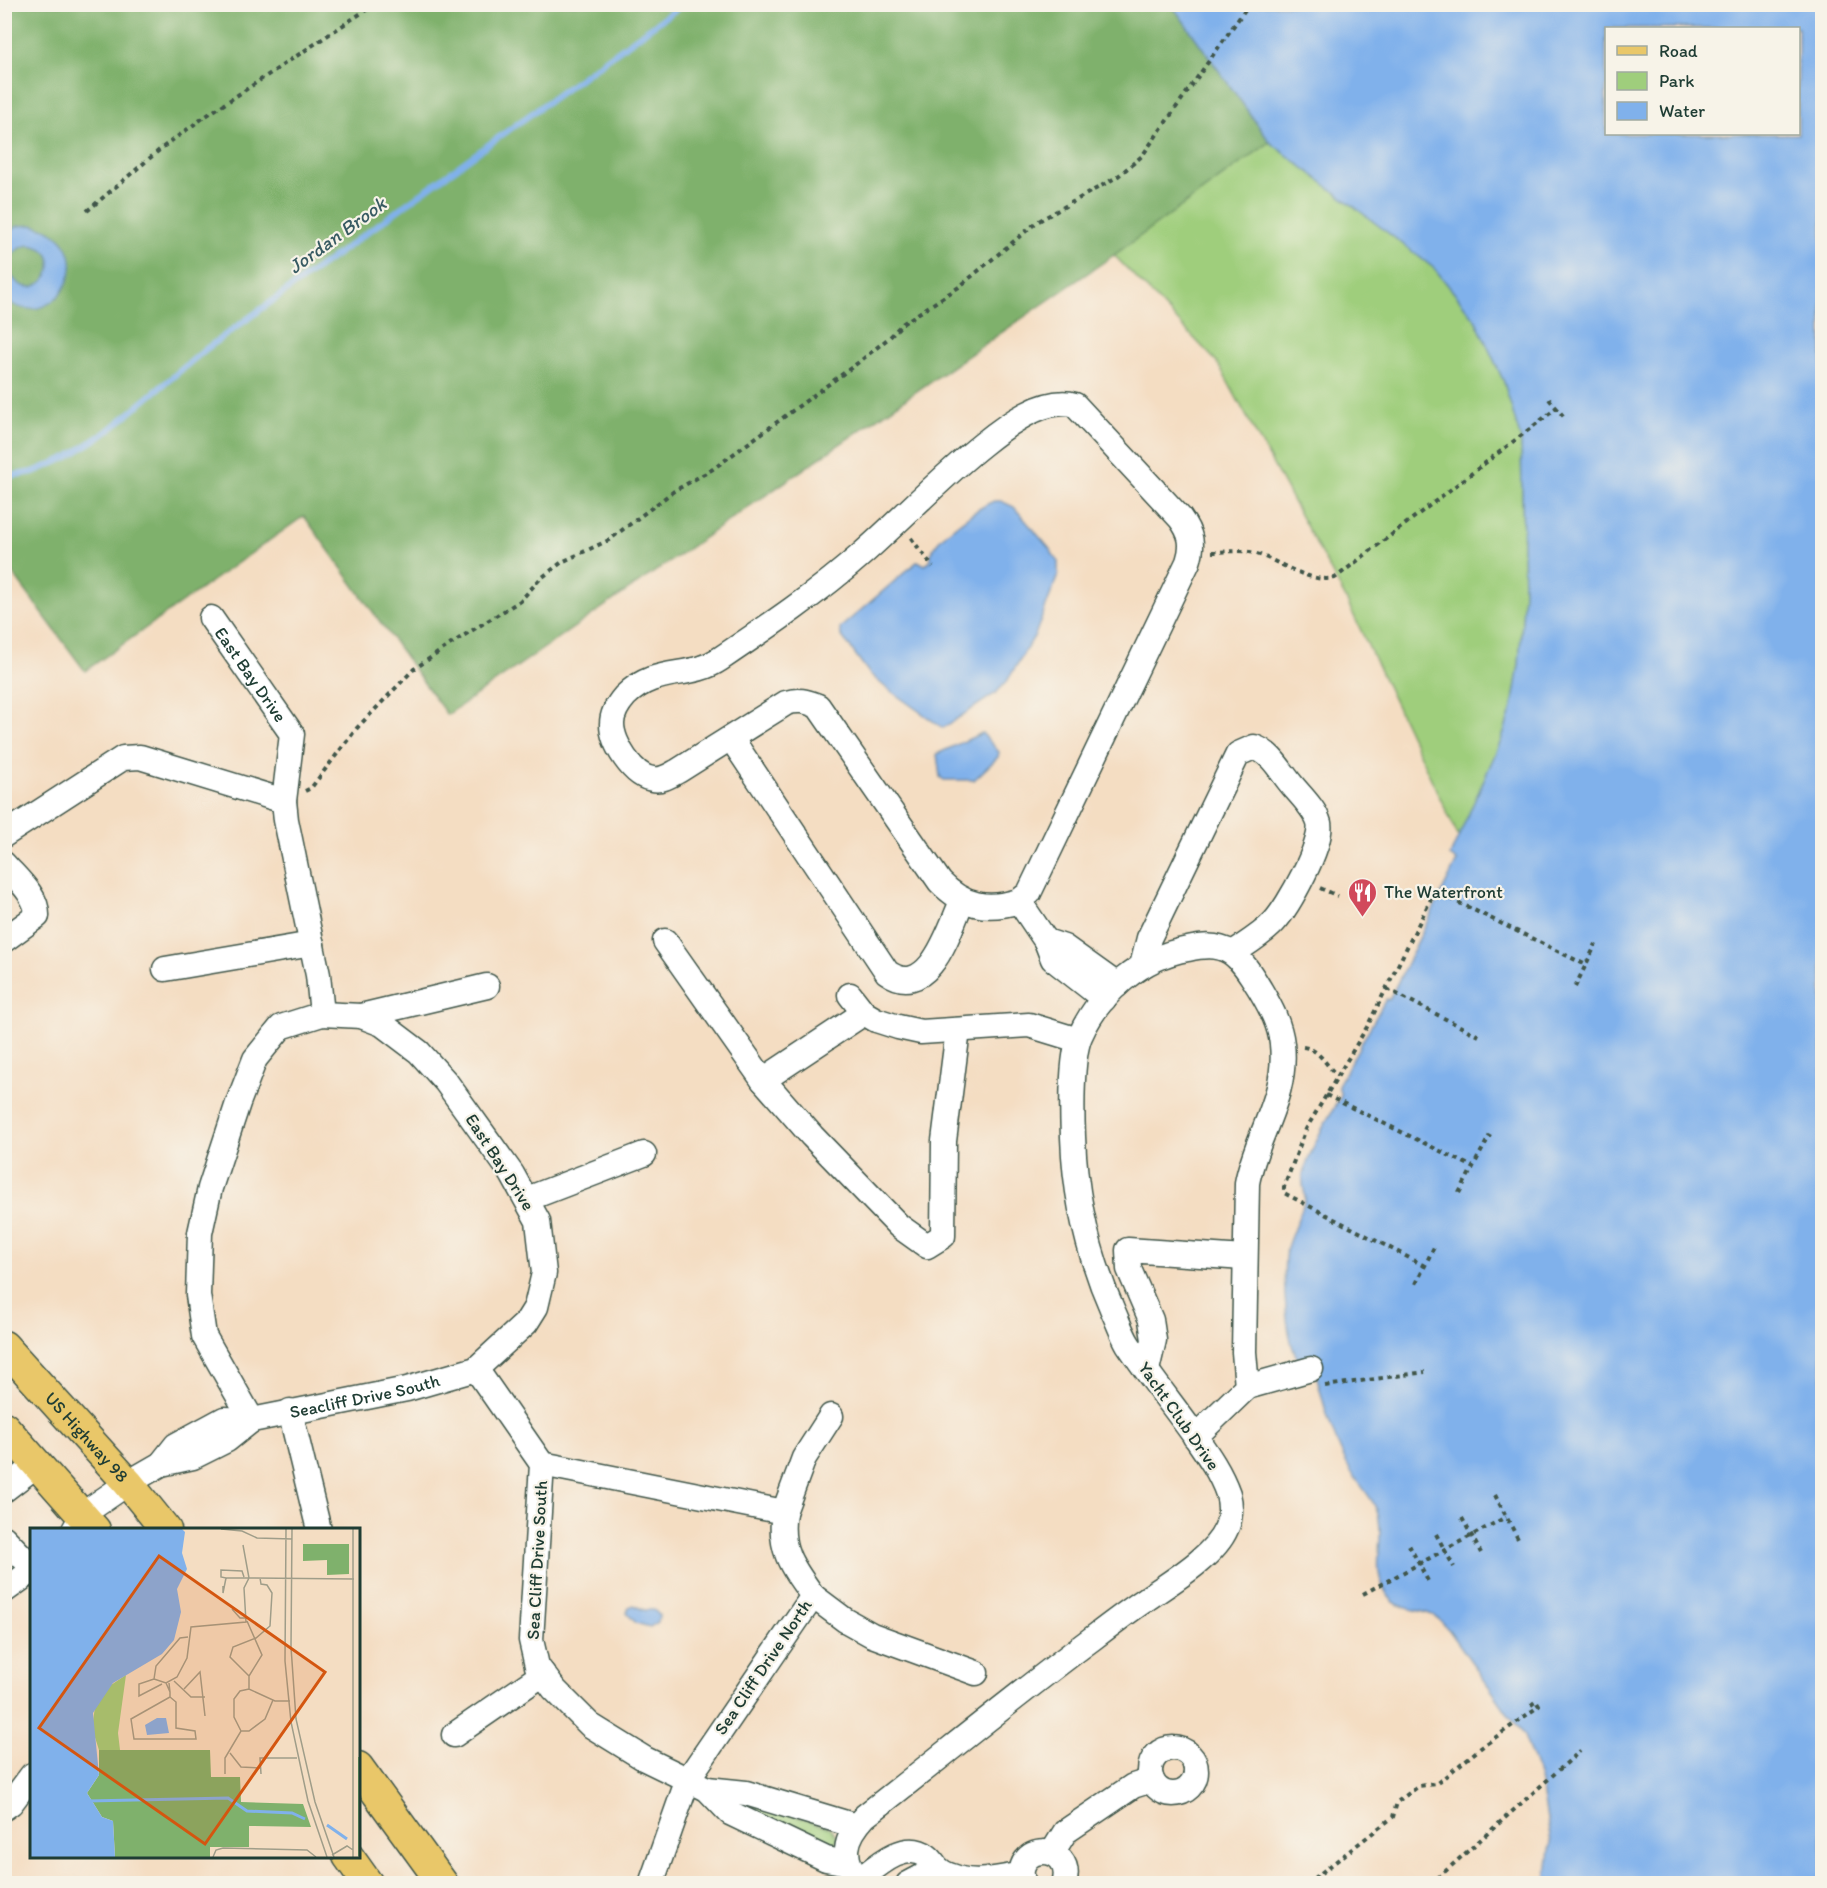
<svg xmlns="http://www.w3.org/2000/svg" width="1827" height="1888" viewBox="0 0 1827 1888" font-family="Itim,sans-serif">
<rect width="100%" height="100%" fill="#f7f3e8"/>
<filter id="ink" filterUnits="userSpaceOnUse"><feTurbulence type="fractalNoise" baseFrequency=".0167" numOctaves="2"/><feDisplacementMap in="SourceGraphic" scale="12" xChannelSelector="R" yChannelSelector="G"/><feConvolveMatrix kernelMatrix="1 2 1 2 8 2 1 2 1" color-interpolation-filters="sRGB"/></filter>
<filter id="wash" filterUnits="userSpaceOnUse"><feTurbulence type="fractalNoise" baseFrequency=".008" numOctaves="4" result="noise"/><feDisplacementMap in="SourceGraphic" scale="24" xChannelSelector="R" yChannelSelector="G"/><feGaussianBlur stdDeviation="1.35" result="paint"/><feColorMatrix in="noise" values="0 0 0 0 0 0 0 0 0 0 0 0 0 0 0 0 0 1.4 0 .05"/><feComposite in="paint" operator="in"/></filter>
<g filter="url(#wash)">
<rect width="100%" height="100%" fill="#f4ddc2"/>
<g fill="#9fce7c" stroke="#5f8658" stroke-width="1.5">
<polygon points="1270,142 1435,269 1475,319 1504,382 1521,440 1524,592 1519,665 1512,708 1501,741 1459,838 1346,599 1217,362 1114,255"/>
<polygon points="734,1796 831,1828 838,1838 832,1849 741,1814"/>
</g>
<polygon fill="#7fb16c" stroke="#4f7750" stroke-width="1.5" points="5,5 1172,5 1270,142 1114,255 447,715 304,516 85,671 5,563"/>
<g fill="#80b1eb" stroke="#507790" stroke-width="1.5" fill-rule="evenodd">
<path d="M1172 5H1822V1883H1546L1551 1842 1540 1778 1524 1736 1449 1630C1445 1626 1441 1620 1436 1617 1423 1608 1401 1612 1390 1598 1369 1572 1384 1548 1379 1519 1376 1499 1358 1485 1349 1468 1331 1435 1321 1396 1313 1360L1302 1362C1285 1354 1282 1269 1286 1251 1289 1238 1304 1207 1305 1198 1305 1188 1300 1182 1304 1171 1313 1144 1326 1121 1341 1096L1338 1085 1386 999 1389 1000 1457 861 1450 856 1501 741 1512 708 1519 665 1524 592 1521 440 1504 382 1475 319 1435 269 1270 142ZM1606 28H1798V134H1606Z"/>
<path d="M32 225C111 242 54 340 5 299V234L18 226ZM29 245C73 250 39 308 14 279 1 265 13 248 29 245Z"/>
<path d="M994 501H1001L1014 507 1049 548 1058 562V575L1035 635 1007 681 996 693 943 728 885 687 869 673 841 635 840 628 918 561 925 565C934 560 928 556 933 549 941 534 979 507 994 501Z"/>
<polygon points="982,733 999,752 998,757 974,780 944,780 940,777 937,754"/>
<polygon points="634,1605 643,1610 654,1610 659,1615 658,1622 650,1627 636,1623 627,1613 629,1607"/>
</g>
<g fill="none" stroke-linecap="round" stroke-linejoin="round">
<polyline stroke="#80b1eb" stroke-width="6" points="4,477 33,472 68,457 107,432 206,349 683,4"/>
</g>
</g>
<g filter="url(#ink)">
<g fill="none" stroke-linecap="round" stroke-linejoin="round">
<defs>
<g id="minor">
<path id="s1" d="M211 618 292 734 284 801 286 820 318 975 322 1014 281 1027 255 1059 238 1103 210 1188 200 1233 198 1295 204 1336 252 1420"/>
<path d="M731 738 887 972C929 1002 950 928 962 901"/>
<polyline points="4,835 123,758 140,757 284,801"/>
<path d="M4 864C17 879 38 896 37 916L4 940"/>
<path d="M1019 901C987 911 963 906 940 882L818 706C806 701 798 699 786 703L678 771C670 775 662 781 653 779 633 777 612 743 612 724 612 714 618 704 625 696 656 665 689 680 720 659 769 626 818 593 862 554 903 518 940 478 983 444 1005 426 1045 396 1075 405L1180 518C1191 533 1194 544 1188 562L1029 893 1019 901 1046 941"/>
<polyline points="665,941 763,1080 812,1136 899,1226 927,1246 943,1236 944,1141 958,1030"/>
<path d="M1142 966 1149 938 1238 754 1254 747C1272 753 1280 771 1292 785 1301 796 1315 809 1319 823 1324 843 1288 907 1274 922 1262 935 1246 944 1233 953"/>
<polyline points="165,969 312,944"/>
<polyline points="850,995 864,1013"/>
<polyline points="1104,999 1053,959 1046,941 1064,947 1117,985"/>
<polyline points="361,1016 487,986"/>
<polyline points="763,1080 864,1013 876,1020 898,1027 921,1032 1029,1025 1078,1040"/>
<polyline points="527,1199 644,1154"/>
<polyline points="476,1369 542,1464 531,1640 537,1666 554,1689 590,1725 645,1759 707,1789 730,1813 826,1859 848,1863"/>
<polyline points="1147,1370 1154,1340 1151,1320 1129,1269 1128,1250 1244,1258"/>
<polyline points="1247,1387 1311,1369"/>
<polyline points="290,1411 319,1530"/>
<path id="s2" d="M161 1464 176 1445 224 1419 252 1420 407 1389 476 1369 526 1323 536 1307 544 1273 538 1221 512 1174 446 1082 419 1052 382 1024 361 1016 322 1014"/>
<path d="M542 1464 784 1512C778 1549 792 1567 813 1596L688 1779 651 1884"/>
<polyline points="4,1490 38,1464"/>
<polyline points="784,1512 804,1458 831,1416"/>
<polyline points="74,1530 83,1514 128,1483 161,1464 193,1457 227,1440 252,1420"/>
<polyline points="4,1538 32,1567"/>
<polyline points="4,1591 32,1571"/>
<polyline points="813,1596 845,1620 872,1635 976,1673"/>
<polyline points="454,1735 543,1674"/>
<circle cx="1173" cy="1771" r="23"/>
<polyline points="707,1789 746,1793 856,1826"/>
<polyline points="4,1808 11,1803 32,1775"/>
<polyline points="1052,1853 1065,1832 1133,1786 1152,1780"/>
<path d="M858 1881C875 1868 904 1839 927 1856 933 1860 935 1867 940 1870 944 1874 955 1877 961 1879 981 1884 1001 1877 1021 1875"/>
<path d="M860 1884C841 1857 843 1840 865 1816 941 1757 1016 1695 1093 1638 1110 1625 1127 1612 1145 1600 1169 1583 1214 1557 1226 1529 1231 1519 1231 1505 1228 1494 1220 1471 1206 1452 1192 1432 1171 1403 1148 1374 1128 1344 1122 1334 1118 1322 1113 1311 1089 1257 1075 1196 1073 1137 1072 1113 1071 1057 1080 1036 1099 993 1141 957 1188 949 1202 946 1216 944 1230 952 1243 960 1253 978 1261 991 1271 1008 1280 1025 1282 1044 1288 1097 1256 1134 1247 1183L1244 1352 1247 1387 1195 1437"/>
<polyline points="908,1884 923,1876 940,1871"/>
<path d="M1024 1884C1009 1842 1077 1841 1064 1884"/>
</g>
<g id="major">
<path id="s3" d="M4 1346 128 1483 166 1530"/>
<polyline points="4,1427 95,1530"/>
<polyline points="358,1767 443,1884"/>
<polyline points="348,1856 368,1884"/>
</g>
</defs>
<use href="#minor" stroke="#3f5549" stroke-width="27"/>
<use href="#major" stroke="#3f5549" stroke-width="33"/>
<g stroke="#3f5549" stroke-width="4" stroke-dasharray="4.5 4.5" stroke-linecap="butt">
<polyline points="87,211 163,147 203,118 375,4"/>
<polyline points="1549,399 1564,417"/>
<polyline points="911,538 933,567"/>
<path d="M1212 552C1225 552 1237 550 1250 552 1276 558 1307 584 1335 578L1557 408"/>
<polyline points="305,791 311,788 357,728 414,669 463,636 520,601 540,579 562,562 609,540 674,491 713,469 859,362 890,337 902,324 959,287 1037,222 1117,177 1142,156 1249,4"/>
<polyline points="1320,888 1338,896"/>
<polyline points="1575,987 1596,944"/>
<polyline points="1387,989 1479,1036"/>
<path d="M1303 1047C1320 1049 1325 1065 1337 1075"/>
<polyline points="1326,1095 1473,1167"/>
<polyline points="1459,1193 1490,1135"/>
<polyline points="1425,1266 1284,1193 1284,1187 1306,1129 1367,1027 1433,895 1437,892 1586,965"/>
<polyline points="1416,1284 1434,1247"/>
<polyline points="1325,1386 1425,1372"/>
<polyline points="1495,1495 1518,1539"/>
<polyline points="1462,1518 1481,1553"/>
<polyline points="1436,1534 1454,1567"/>
<polyline points="1409,1545 1428,1581"/>
<polyline points="1363,1594 1506,1517"/>
<polyline points="1307,1884 1393,1817 1397,1802 1419,1786 1436,1784 1482,1747 1539,1706 1536,1701 1530,1706"/>
<polyline points="1431,1884 1580,1751"/>
</g>
<use href="#minor" stroke="#fff" stroke-width="24"/>
<use href="#major" stroke="#e9c769" stroke-width="30"/>
</g>
</g>
<defs>
<symbol id="restaurant-pin" viewBox="-11 -11 22 30"><path d="M0 17L-7.5 6A9.5 9.5 0 1 1 7.5 6Z" fill="#d1495b" stroke="#f7f3e8"/><path d="M-5-6h1v4h1v-4h1v4h1v-4h1v5L-1.5 .5V6h-2V.5L-5-1ZM5-6V6H3V1.5H1.5Q1.5-4 5-6Z" fill="#fff"/></symbol>
</defs>
<g fill-rule="evenodd">
<use href="#restaurant-pin" x="1346" y="876" width="33" height="45"/>
</g>
<g text-anchor="middle" stroke-width="4.5" stroke-linejoin="round" paint-order="stroke">
<g font-size="18" fill="#1f3d34" stroke="#f7f3e8">
<text dy="6" stroke="none"><textPath href="#s1" startOffset="69">East Bay Drive</textPath></text>
<text transform="translate(500 1162) rotate(57)" y="6">East Bay Drive</text>
<text dy="6" stroke="none"><textPath href="#s2" startOffset="222">Seacliff Drive South</textPath></text>
<text transform="translate(1179 1416) rotate(55)" y="6">Yacht Club Drive</text>
<text dy="6" stroke="none"><textPath href="#s3" startOffset="123">US Highway 98</textPath></text>
<text transform="translate(537 1560) rotate(-87)" y="6">Sea Cliff Drive South</text>
<text transform="translate(763 1667) rotate(-56)" y="6">Sea Cliff Drive North</text>
</g>
<g font-size="18" fill="#1f3d34" stroke="#f7f3e8" text-anchor="start">
<text x="1384" y="898">The Waterfront</text>
</g>
<g font-size="20" font-style="italic" fill="#375a62" stroke="#f7f3e8">
<text transform="translate(337 235) rotate(-36)" y="7">Jordan Brook</text>
</g>
</g>
<g transform="translate(30 1528)">
<rect width="330" height="330" fill="#f4ddc2"/>
<path d="M96 147 88 205 90 222H69L62 200 65 179 81 157Z" fill="#9fce7c"/>
<path d="M273 16H319V46L297 47V32L273 33ZM69 222H180L181 249H210L211 274 273 276 281 299 219 298V319H180V329H85L83 293 72 289 57 265 69 247ZM328 229H330V329L328 328Z" fill="#7fb16c"/>
<path d="M0 1H152L155 4 152 25 157 41 147 61 151 84 144 112 132 126 83 155 63 185 69 247 57 265 72 289 83 293 85 329H0ZM127 190H136L139 205 117 207 115 197Z" fill="#80b1eb"/>
<path fill="none" stroke="#80b1eb" stroke-width="3" d="M58 273 198 270 217 283 262 285 275 291M297 297 317 311"/>
<path fill="none" stroke="#9f9d89" stroke-width="1.5" d="M191 1 212 3 227 10 262 11M256 1 255 133 261 194 278 273 297 329M262 1 261 119 266 191 285 274 304 329M196 50H219L213 17M196 50 191 49V42L212 43 214 49M193 58V65L196 50M202 81 210 90H217M217 93 232 127 219 148V161M219 148 200 129 203 119 226 110 240 98 242 65 237 57 231 56 230 50M124 151 136 155 147 149 157 130 161 99 216 94 214 60 219 50 324 51M124 151 126 138 150 110 158 109M124 151 109 156V168L132 156M144 153 161 169H175M136 155 140 164 139 155M154 161 170 144 175 188M140 169 146 174V200L165 203 166 211H104L101 191 140 169V164M211 203 204 189V171L210 163 219 161 245 173H260M200 225 211 239 230 240M195 246V230L211 203H219L235 191 243 172M231 246 230 230H267M302 327 317 318 323 322M183 329 186 322 193 320 277 322 286 329M323 329V1"/>
<path fill="#d45610" fill-opacity="0.15" stroke="#d45610" stroke-width="3" d="M129 28 295 144 175 316 9 200Z"/>
<rect width="330" height="330" fill="none" stroke="#1f3d34" stroke-width="3"/>
</g>
<rect width="1827" height="1888" fill="none" stroke="#f7f3e8" stroke-width="24"/>
<rect x="1605" y="27" width="195" height="108" fill="#f7f3e8" stroke="#a1aaa0" stroke-width="1.5"/>
<rect x="1617" y="46" width="30" height="9" fill="#e9c769" stroke="#a1aaa0" stroke-width="1.5"/>
<text x="1659" y="57" font-size="18" fill="#1f3d34">Road</text>
<rect x="1617" y="72" width="30" height="18" fill="#9fce7c" stroke="#a1aaa0" stroke-width="1.5"/>
<text x="1659" y="87" font-size="18" fill="#1f3d34">Park</text>
<rect x="1617" y="102" width="30" height="18" fill="#80b1eb" stroke="#a1aaa0" stroke-width="1.5"/>
<text x="1659" y="117" font-size="18" fill="#1f3d34">Water</text>
</svg>
